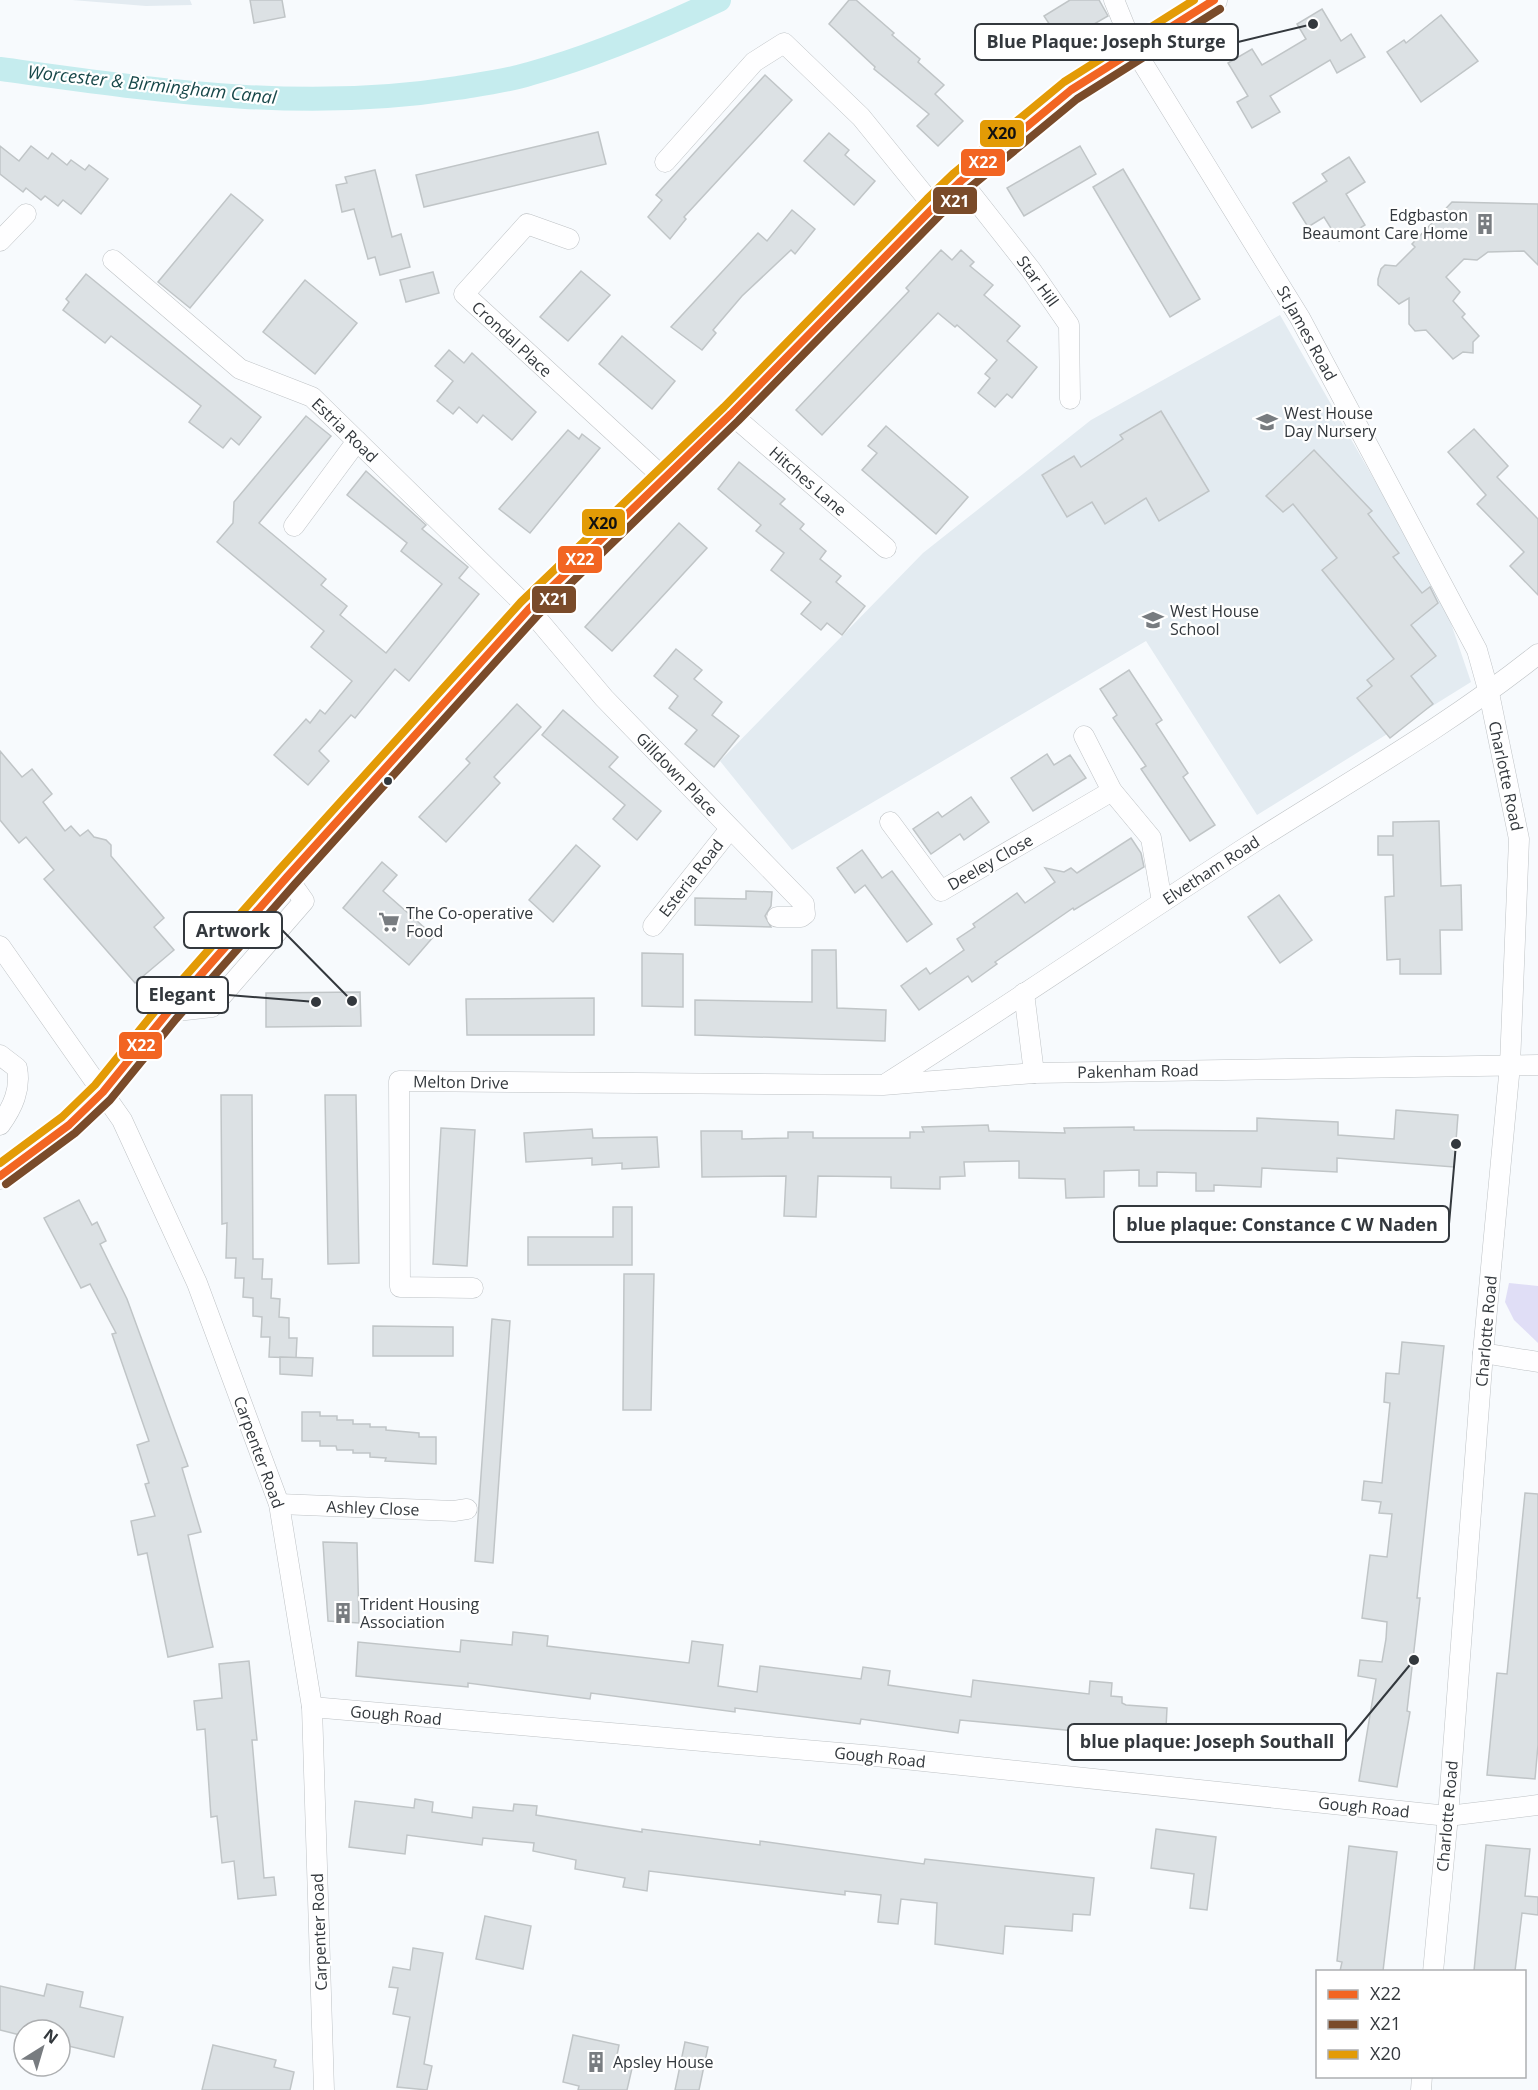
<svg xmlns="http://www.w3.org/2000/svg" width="1538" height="2090" viewBox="0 0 1538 2090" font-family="'Open Sans',sans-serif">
<rect width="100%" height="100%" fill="#f7fafd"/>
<g fill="#e3ebf1">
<polygon points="72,0 190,0 192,5 146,6"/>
<polygon points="1280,315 1443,600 1471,682 1257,815 1146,641 792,850 720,761 923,553 1091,420"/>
</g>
<polygon fill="#e0def6" points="1509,1283 1538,1286 1538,1343 1514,1320 1505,1302"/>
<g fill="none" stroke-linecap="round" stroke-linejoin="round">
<path stroke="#c5ecee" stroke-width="24" d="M0 69C155 90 301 113 457 88 481 84 506 81 529 74 595 56 658 29 719 0"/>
</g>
<g fill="#dce1e4" stroke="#c0c5c7" stroke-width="1.5">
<polygon points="250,0 282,0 285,17 254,23"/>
<polygon points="849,0 856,0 894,33 892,35 920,59 918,62 944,85 935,94 963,121 938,146 917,126 929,114 874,69 875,67 829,24"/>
<polygon points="1070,0 1099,0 1108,16 1094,24 1096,28 1065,48 1044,16"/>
<polygon points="1322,9 1341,41 1351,34 1365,57 1337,73 1330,60 1270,96 1280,112 1252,128 1237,102 1248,96 1228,63 1252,49 1262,65 1306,39 1297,24"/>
<polygon points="1441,15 1478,61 1421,102 1387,52 1404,40 1406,43"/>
<polygon points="765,75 792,100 684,217 686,219 670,239 648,217 662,200 656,195"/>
<polygon points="598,132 606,164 424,207 416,175"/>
<polygon points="829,133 849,150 845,155 875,181 854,205 804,161"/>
<polygon points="0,146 19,161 31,146 48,159 52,153 67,165 71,160 85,170 89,165 108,179 81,214 63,200 58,206 45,196 41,200 26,188 23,192 0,174"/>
<polygon points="1080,146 1096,174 1024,216 1007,188"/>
<polygon points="1349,157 1365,182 1346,194 1365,225 1339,241 1324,217 1308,227 1293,203 1327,181 1322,174"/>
<polygon points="1123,169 1200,299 1170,317 1093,187"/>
<polygon points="375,170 392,237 401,234 410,267 380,275 375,257 368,259 354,209 342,212 336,185 347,183 345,177"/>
<polygon points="231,194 263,220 190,308 158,282"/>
<polygon points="1452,202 1538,204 1538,265 1524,251 1488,252 1477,260 1464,259 1446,277 1460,292 1453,301 1465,314 1462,317 1479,336 1473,342 1473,353 1463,352 1453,359 1426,330 1415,331 1409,324 1409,298 1399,304 1378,285 1378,279 1381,269 1385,265 1396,266 1415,247 1412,244"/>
<polygon points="792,210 815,229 795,254 791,250 742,296 713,330 716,333 702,350 671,327 758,233 767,241"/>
<polygon points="941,250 952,260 961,250 974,262 970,266 993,285 984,295 1020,326 1007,341 1037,367 1012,398 1007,394 995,407 978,393 990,378 985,374 997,360 957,325 955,327 938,313 822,435 796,410 909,291 906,288"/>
<polygon points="581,271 610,295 568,341 540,317"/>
<polygon points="433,272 439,293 406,302 400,280"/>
<polygon points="86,274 261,417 239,445 231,438 223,448 189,422 201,406 111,336 105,343 63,310 69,302 66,299"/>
<polygon points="305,280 357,323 315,374 263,332"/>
<polygon points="622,336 675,381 652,409 599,364"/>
<polygon points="449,350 464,363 472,353 536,412 512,440 483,415 477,423 459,407 453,414 437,401 453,381 435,366"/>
<polygon points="1161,411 1209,491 1159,521 1146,498 1105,524 1092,502 1067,517 1042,475 1074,456 1081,467 1123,439 1120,435"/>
<polygon points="306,416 331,436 259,523 326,579 321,585 347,606 340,615 386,653 442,584 401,551 407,543 347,495 366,471 426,525 422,529 468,567 459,578 479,594 409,681 395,669 355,718 351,715 319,751 329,761 308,785 274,755 306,719 310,723 320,710 325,714 352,681 311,647 324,631 217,542 233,523 234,502"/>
<polygon points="886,426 968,497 936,534 862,470 877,453 868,446"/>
<polygon points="1474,429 1508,466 1497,477 1538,519 1538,595 1510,566 1524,552 1477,504 1486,495 1448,452"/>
<polygon points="568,430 579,439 582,434 600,448 530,533 499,509"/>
<polygon points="1314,450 1372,511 1368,514 1399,553 1393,557 1422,593 1430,587 1438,603 1411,625 1436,656 1411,676 1433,704 1390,738 1357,698 1372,686 1367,680 1394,659 1322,570 1337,558 1293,504 1283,512 1266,496"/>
<polygon points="739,462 785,499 780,504 804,524 800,529 826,551 820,559 841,576 836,582 865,606 842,635 827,623 821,630 801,614 811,602 771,570 784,553 756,531 761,525 718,489"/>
<polygon points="679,523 707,548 612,651 585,627"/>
<polygon points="676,649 702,670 694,679 722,702 712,715 739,736 714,767 685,744 697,730 669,708 678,696 654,676"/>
<polygon points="1129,670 1162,720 1156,724 1188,773 1183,777 1215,825 1190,841 1141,769 1146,766 1113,718 1117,715 1100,689"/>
<polygon points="517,704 541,727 494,777 500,783 446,842 419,817 470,763 466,759"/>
<polygon points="563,710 618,757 609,767 661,811 637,840 613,819 625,805 542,735"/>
<polygon points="0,751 22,777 32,769 52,794 43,802 65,831 71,826 80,836 88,830 94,837 106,840 111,845 111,856 164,918 154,927 174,950 135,983 44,879 54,870 26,837 19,843 0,820"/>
<polygon points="1047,754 1054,765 1070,755 1086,778 1033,811 1011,778"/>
<polygon points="971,797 989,822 964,840 960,834 931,854 913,829 938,812 942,817"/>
<polygon points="1439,821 1441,886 1461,885 1462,930 1440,930 1441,974 1400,974 1400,959 1387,960 1385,897 1394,896 1393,855 1378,855 1378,836 1393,836 1393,822"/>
<polygon points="1131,838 1141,853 1144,867 1074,910 1073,908 995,962 997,964 972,982 968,976 919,1010 901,986 926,968 930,974 964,950 957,939 975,927 973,924 1017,893 1025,903 1055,882 1045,868 1064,872 1071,868 1077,873"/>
<polygon points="576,845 600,866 553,922 529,900"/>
<polygon points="862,850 882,878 892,871 932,924 907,942 865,885 855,893 837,868"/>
<polygon points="382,862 397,875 383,891 434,936 409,965 343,908"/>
<polygon points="746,891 772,892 771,906 765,916 771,927 695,925 695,898 746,899"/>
<polygon points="1279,895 1312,940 1280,963 1248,917"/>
<polygon points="812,950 836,950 837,1008 886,1010 885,1041 695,1035 695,1000 812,1002"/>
<polygon points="642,953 683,954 683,1007 642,1006"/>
<polygon points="360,992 361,1026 266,1027 266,993"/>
<polygon points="594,998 594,1035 467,1035 466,999"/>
<polygon points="221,1095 252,1095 253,1259 263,1259 262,1279 272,1279 271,1298 280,1299 279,1317 289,1318 289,1338 297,1338 296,1358 269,1357 270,1337 261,1337 262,1317 253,1316 253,1298 243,1297 244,1278 235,1278 236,1258 226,1258 227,1223 222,1224"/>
<polygon points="325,1095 356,1095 359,1263 328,1264"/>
<polygon points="1396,1110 1458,1115 1454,1167 1337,1158 1337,1172 1262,1168 1261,1187 1214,1185 1214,1191 1196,1191 1196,1173 1157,1172 1157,1186 1139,1186 1139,1170 1104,1171 1104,1197 1066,1198 1065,1179 1019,1178 1019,1161 964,1162 965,1176 940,1177 940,1189 891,1188 891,1177 818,1176 816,1217 784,1216 786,1176 702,1177 701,1131 742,1131 742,1139 788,1138 788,1132 813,1132 813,1138 910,1138 910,1132 924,1132 922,1127 988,1125 989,1131 1065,1133 1064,1128 1134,1127 1134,1130 1257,1131 1257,1118 1338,1122 1338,1135 1394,1139"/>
<polygon points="441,1128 475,1130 467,1266 433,1264"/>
<polygon points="592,1129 593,1138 657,1137 659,1167 622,1169 622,1163 592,1165 592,1158 526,1162 524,1133"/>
<polygon points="79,1200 92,1225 97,1222 106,1241 100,1244 127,1299 188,1466 182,1468 201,1532 188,1535 213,1647 168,1657 147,1553 138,1555 131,1521 155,1516 145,1484 149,1483 137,1445 149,1441 112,1334 116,1333 90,1284 81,1288 44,1218"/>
<polygon points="613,1207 632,1207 632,1265 528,1265 528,1237 613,1237"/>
<polygon points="624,1274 654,1274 651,1410 623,1410"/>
<polygon points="492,1319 510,1321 493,1563 475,1561"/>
<polygon points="373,1326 453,1327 453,1356 373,1356"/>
<polygon points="1402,1342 1444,1346 1417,1598 1420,1598 1407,1711 1410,1712 1397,1787 1359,1781 1376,1679 1358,1676 1360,1660 1382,1662 1386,1639 1387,1622 1362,1618 1370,1555 1387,1557 1392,1514 1379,1513 1381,1502 1362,1500 1364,1481 1382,1483 1390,1403 1384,1402 1386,1373 1399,1374"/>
<polygon points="280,1357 313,1358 312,1376 280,1374"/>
<polygon points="302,1412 320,1412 320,1416 337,1416 337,1420 353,1420 353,1424 370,1424 370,1427 386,1427 386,1430 419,1433 419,1437 436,1437 436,1464 385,1461 386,1458 370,1457 370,1453 353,1453 353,1450 337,1450 336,1446 320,1446 320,1441 302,1441"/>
<polygon points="1525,1493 1538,1494 1538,1745 1535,1779 1487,1775 1497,1673 1507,1674"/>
<polygon points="323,1542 357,1543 359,1623 328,1621"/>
<polygon points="513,1632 548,1636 547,1646 689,1663 692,1641 723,1645 718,1686 757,1692 760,1666 861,1679 863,1667 890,1671 888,1685 971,1697 973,1680 1089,1694 1090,1681 1112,1683 1111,1696 1122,1697 1122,1703 1126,1705 1167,1708 1165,1748 1126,1745 1127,1736 960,1720 958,1733 861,1719 860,1724 735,1708 735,1712 591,1693 590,1699 468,1683 468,1687 356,1676 358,1642 460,1652 461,1640 512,1645"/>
<polygon points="249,1661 257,1740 252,1740 264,1878 274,1877 276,1895 238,1899 234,1861 222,1863 217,1816 211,1817 205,1729 197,1730 194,1701 222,1698 219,1664"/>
<polygon points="415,1799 433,1802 432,1812 472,1818 473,1807 513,1811 514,1804 537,1806 536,1815 642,1832 642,1829 760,1845 760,1841 924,1864 925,1859 1094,1878 1090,1915 1073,1914 1072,1931 1005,1926 1003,1954 935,1944 937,1903 901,1899 898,1924 878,1922 881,1895 845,1891 845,1895 649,1871 647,1891 623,1887 625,1878 575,1869 576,1860 533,1851 534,1843 483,1838 482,1845 407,1835 405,1854 349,1847 355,1801 414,1808"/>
<polygon points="1156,1829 1216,1837 1207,1910 1190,1908 1194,1874 1151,1868"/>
<polygon points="1486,1845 1530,1849 1525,1896 1538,1897 1538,1915 1522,1913 1515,1971 1474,1971"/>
<polygon points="1349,1846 1397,1852 1383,1971 1340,1971 1342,1962 1337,1961"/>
<polygon points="485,1916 531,1926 523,1969 476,1959"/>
<polygon points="413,1948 443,1953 424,2064 432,2066 427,2090 397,2087 410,2017 393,2014 398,1988 389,1987 393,1967 410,1970"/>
<polygon points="47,1984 83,1992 80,2007 123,2017 114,2057 60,2044 60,2030 24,2030 24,2036 0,2030 0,1986 44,1996"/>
<polygon points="573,2035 619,2045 616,2060 633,2064 627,2090 578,2090 579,2086 563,2082"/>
<polygon points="685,2042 708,2047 699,2090 675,2090"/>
<polygon points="213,2045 276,2060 274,2067 294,2072 290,2090 202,2090"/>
</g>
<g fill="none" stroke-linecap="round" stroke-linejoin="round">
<defs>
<g id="minor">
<polyline points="1114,0 1134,49 1300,318 1477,650 1489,693 1519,839 1510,1065 1483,1353 1448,1816 1433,1972"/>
<polyline points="665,162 754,62 784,43 861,117 934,207"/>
<polyline points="961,181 1031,270 1069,325 1070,399"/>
<polyline points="569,239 527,224 464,294 664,478"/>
<polyline points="0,241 26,214"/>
<polyline points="113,260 240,369 312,397 529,609 604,698 804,904 805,914 801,917 777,917"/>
<polyline points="731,414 886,548"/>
<polyline points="294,526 357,441"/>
<polyline points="1084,736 1112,791 1151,838 1162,902"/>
<polyline points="890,822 941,891 1112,791"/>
<polyline points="653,926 730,829"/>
<polyline points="0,946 122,1120 197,1283 279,1504 312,1707 324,2090"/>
<polyline points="1024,993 1034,1073"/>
<polyline points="168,1012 212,1007 304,901 287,877"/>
<path d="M0 1055 17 1068C21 1089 13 1107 0 1125"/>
<path d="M887 1083C1010 1005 1129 923 1251 844 1348 782 1448 726 1538 654"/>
<polyline points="473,1288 400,1287 399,1081 883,1085 1034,1073 1538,1065"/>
<polyline points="1483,1353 1538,1362"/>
<polyline points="279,1504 454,1511 467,1509"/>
<polyline points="312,1707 875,1756 1448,1816 1538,1805"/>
<polyline points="1421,2090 1422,2076"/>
</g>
<polyline id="tertiary" points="0,1176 69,1125 103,1092 168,1012 287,877 529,609 731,414 934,207 961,181 1071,90 1214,0"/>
</defs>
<use href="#minor" stroke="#bec2c5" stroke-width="21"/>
<use href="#tertiary" stroke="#bec2c5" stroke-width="27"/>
<use href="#minor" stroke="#fefeff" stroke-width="20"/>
<use href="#tertiary" stroke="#fefeff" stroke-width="26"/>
<defs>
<polyline id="bus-1" points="0,1176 69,1125 103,1092 168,1012 287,877 529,609 731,414 934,207 961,181 1071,90 1214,0"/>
<polyline id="bus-2" points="6,1184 75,1133 110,1100 176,1019 295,884 537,616 738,421 941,214 968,189 1077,99 1220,9"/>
<polyline id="bus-3" points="0,1163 62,1117 95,1085 160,1005 279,870 521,602 724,407 927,199 954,173 1064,82 1194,0"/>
</defs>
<use href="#bus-1" stroke="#fff" stroke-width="12"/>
<use href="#bus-2" stroke="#fff" stroke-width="12"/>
<use href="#bus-3" stroke="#fff" stroke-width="12"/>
<use href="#bus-1" stroke="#f26522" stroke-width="8"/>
<use href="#bus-2" stroke="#7a4b2a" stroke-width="8"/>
<use href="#bus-3" stroke="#e39b06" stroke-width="8"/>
</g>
<defs>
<symbol id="building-bare" viewBox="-9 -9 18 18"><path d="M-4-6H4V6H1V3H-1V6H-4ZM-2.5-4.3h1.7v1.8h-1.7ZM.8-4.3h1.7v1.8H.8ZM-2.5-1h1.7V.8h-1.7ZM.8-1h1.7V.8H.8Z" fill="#787c80" stroke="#fff" stroke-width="2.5" paint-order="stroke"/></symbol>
<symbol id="school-bare" viewBox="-9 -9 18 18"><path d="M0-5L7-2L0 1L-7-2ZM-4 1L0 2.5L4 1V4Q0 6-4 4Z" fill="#787c80" stroke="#fff" stroke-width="2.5" paint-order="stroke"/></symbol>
<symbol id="supermarket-bare" viewBox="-9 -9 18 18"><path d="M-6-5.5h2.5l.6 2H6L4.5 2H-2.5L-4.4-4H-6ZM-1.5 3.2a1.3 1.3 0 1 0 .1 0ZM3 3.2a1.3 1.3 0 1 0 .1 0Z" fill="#787c80" stroke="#fff" stroke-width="2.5" paint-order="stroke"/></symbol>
</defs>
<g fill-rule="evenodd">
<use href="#building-bare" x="1470" y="209" width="30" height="30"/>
<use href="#school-bare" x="1252" y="407" width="30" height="30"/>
<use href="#school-bare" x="1138" y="605" width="30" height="30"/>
<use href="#supermarket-bare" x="374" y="907" width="30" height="30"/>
<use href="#building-bare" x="328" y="1598" width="30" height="30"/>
<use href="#building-bare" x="581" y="2047" width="30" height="30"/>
</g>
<circle fill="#33383d" stroke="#fff" stroke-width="2" cx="388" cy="781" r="5"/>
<g text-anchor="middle" stroke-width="4.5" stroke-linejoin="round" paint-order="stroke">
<g font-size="16" fill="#33383d" stroke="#fff" text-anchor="start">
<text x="1468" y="221" text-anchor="end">Edgbaston<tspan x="1468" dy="18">Beaumont Care Home</tspan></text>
<text x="1284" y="419">West House<tspan x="1284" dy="18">Day Nursery</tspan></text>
<text x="1170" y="617">West House<tspan x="1170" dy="18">School</tspan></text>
<text x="406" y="919">The Co-operative<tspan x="406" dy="18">Food</tspan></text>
<text x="360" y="1610">Trident Housing<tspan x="360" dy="18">Association</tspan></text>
<text x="613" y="2068">Apsley House</text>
</g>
<g font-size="16" fill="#33383d" stroke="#fff">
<text transform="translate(1038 281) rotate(54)" y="6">Star Hill</text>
<text transform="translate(1307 333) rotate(61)" y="6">St James Road</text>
<text transform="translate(512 339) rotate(43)" y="6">Crondal Place</text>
<text transform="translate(345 430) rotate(44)" y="6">Estria Road</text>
<text transform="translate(808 481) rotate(41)" y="6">Hitches Lane</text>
<text transform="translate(677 774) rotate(46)" y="6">Gilldown Place</text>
<text transform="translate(1506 776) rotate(78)" y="6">Charlotte Road</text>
<text transform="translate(990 862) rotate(-30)" y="6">Deeley Close</text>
<text transform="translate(1211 870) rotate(-33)" y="6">Elvetham Road</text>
<text transform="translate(691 878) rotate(-52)" y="6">Esteria Road</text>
<text transform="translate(1138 1071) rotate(-1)" y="6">Pakenham Road</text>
<text transform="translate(461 1082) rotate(1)" y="6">Melton Drive</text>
<text transform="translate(1486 1331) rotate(-85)" y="6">Charlotte Road</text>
<text transform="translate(259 1452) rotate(70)" y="6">Carpenter Road</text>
<text transform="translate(373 1508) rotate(2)" y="6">Ashley Close</text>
<text transform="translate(396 1715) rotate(5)" y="6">Gough Road</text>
<text transform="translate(880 1757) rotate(6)" y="6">Gough Road</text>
<text transform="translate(1364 1807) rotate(6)" y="6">Gough Road</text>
<text transform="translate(1447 1816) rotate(-85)" y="6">Charlotte Road</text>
<text transform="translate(319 1932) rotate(-92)" y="6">Carpenter Road</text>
</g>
<g font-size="18" font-style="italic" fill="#18484a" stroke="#fff">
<text transform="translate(152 85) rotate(6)" y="6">Worcester &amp; Birmingham Canal</text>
</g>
</g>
<path fill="none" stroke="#33383d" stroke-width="2" d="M1313 24L1238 42M352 1001L282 930M316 1002L228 995M1456 1144L1449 1224M1414 1660L1346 1742"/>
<g fill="#33383d" stroke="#fff" stroke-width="2">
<circle cx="1313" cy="24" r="6"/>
<circle cx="352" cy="1001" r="6"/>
<circle cx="316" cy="1002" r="6"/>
<circle cx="1456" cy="1144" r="6"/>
<circle cx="1414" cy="1660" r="6"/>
</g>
<g fill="#fff" stroke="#33383d" stroke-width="2">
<rect x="975" y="24" width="263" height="36" rx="6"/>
<rect x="184" y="912" width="98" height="36" rx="6"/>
<rect x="137" y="977" width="91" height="36" rx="6"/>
<rect x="1114" y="1206" width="335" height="36" rx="6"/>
<rect x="1068" y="1724" width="278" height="36" rx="6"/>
</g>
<g font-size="18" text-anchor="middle" font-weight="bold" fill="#33383d">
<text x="1106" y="48">Blue Plaque: Joseph Sturge</text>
<text x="233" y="937">Artwork</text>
<text x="182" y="1001">Elegant</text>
<text x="1282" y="1231">blue plaque: Constance C W Naden</text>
<text x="1207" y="1748">blue plaque: Joseph Southall</text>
</g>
<g stroke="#fff" stroke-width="2">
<rect x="979" y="119" width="46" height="29" rx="6" fill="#e39b06"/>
<rect x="960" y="148" width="46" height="29" rx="6" fill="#f26522"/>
<rect x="932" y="186" width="46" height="29" rx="6" fill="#7a4b2a"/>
<rect x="581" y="508" width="45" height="29" rx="6" fill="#e39b06"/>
<rect x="557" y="545" width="46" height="29" rx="6" fill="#f26522"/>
<rect x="531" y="585" width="46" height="29" rx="6" fill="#7a4b2a"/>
<rect x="118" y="1031" width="45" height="29" rx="6" fill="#f26522"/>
</g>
<g font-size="16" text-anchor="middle" font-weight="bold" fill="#fff">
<text x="983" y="168">X22</text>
<text x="955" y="207">X21</text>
<text x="580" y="565">X22</text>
<text x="554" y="605">X21</text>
<text x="141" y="1051">X22</text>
</g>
<g font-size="16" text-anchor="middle" font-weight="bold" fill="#111">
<text x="1002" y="139">X20</text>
<text x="603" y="529">X20</text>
</g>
<rect x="1316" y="1970" width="210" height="108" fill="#ffffff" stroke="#adafb1" stroke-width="1.5"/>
<rect x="1328" y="1990" width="30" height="9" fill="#f26522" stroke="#adafb1" stroke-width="1.5"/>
<text x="1370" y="2000" font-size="18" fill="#33383d">X22</text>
<rect x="1328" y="2020" width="30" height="9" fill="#7a4b2a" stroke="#adafb1" stroke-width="1.5"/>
<text x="1370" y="2030" font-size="18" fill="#33383d">X21</text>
<rect x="1328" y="2050" width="30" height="9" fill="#e39b06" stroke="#adafb1" stroke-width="1.5"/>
<text x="1370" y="2060" font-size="18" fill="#33383d">X20</text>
<g transform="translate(42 2048) rotate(37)"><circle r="28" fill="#ffffff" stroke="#adafb1" stroke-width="1.5"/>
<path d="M0-4.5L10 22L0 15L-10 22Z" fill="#787c80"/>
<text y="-9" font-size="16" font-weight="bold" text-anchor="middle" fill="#33383d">N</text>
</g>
</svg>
